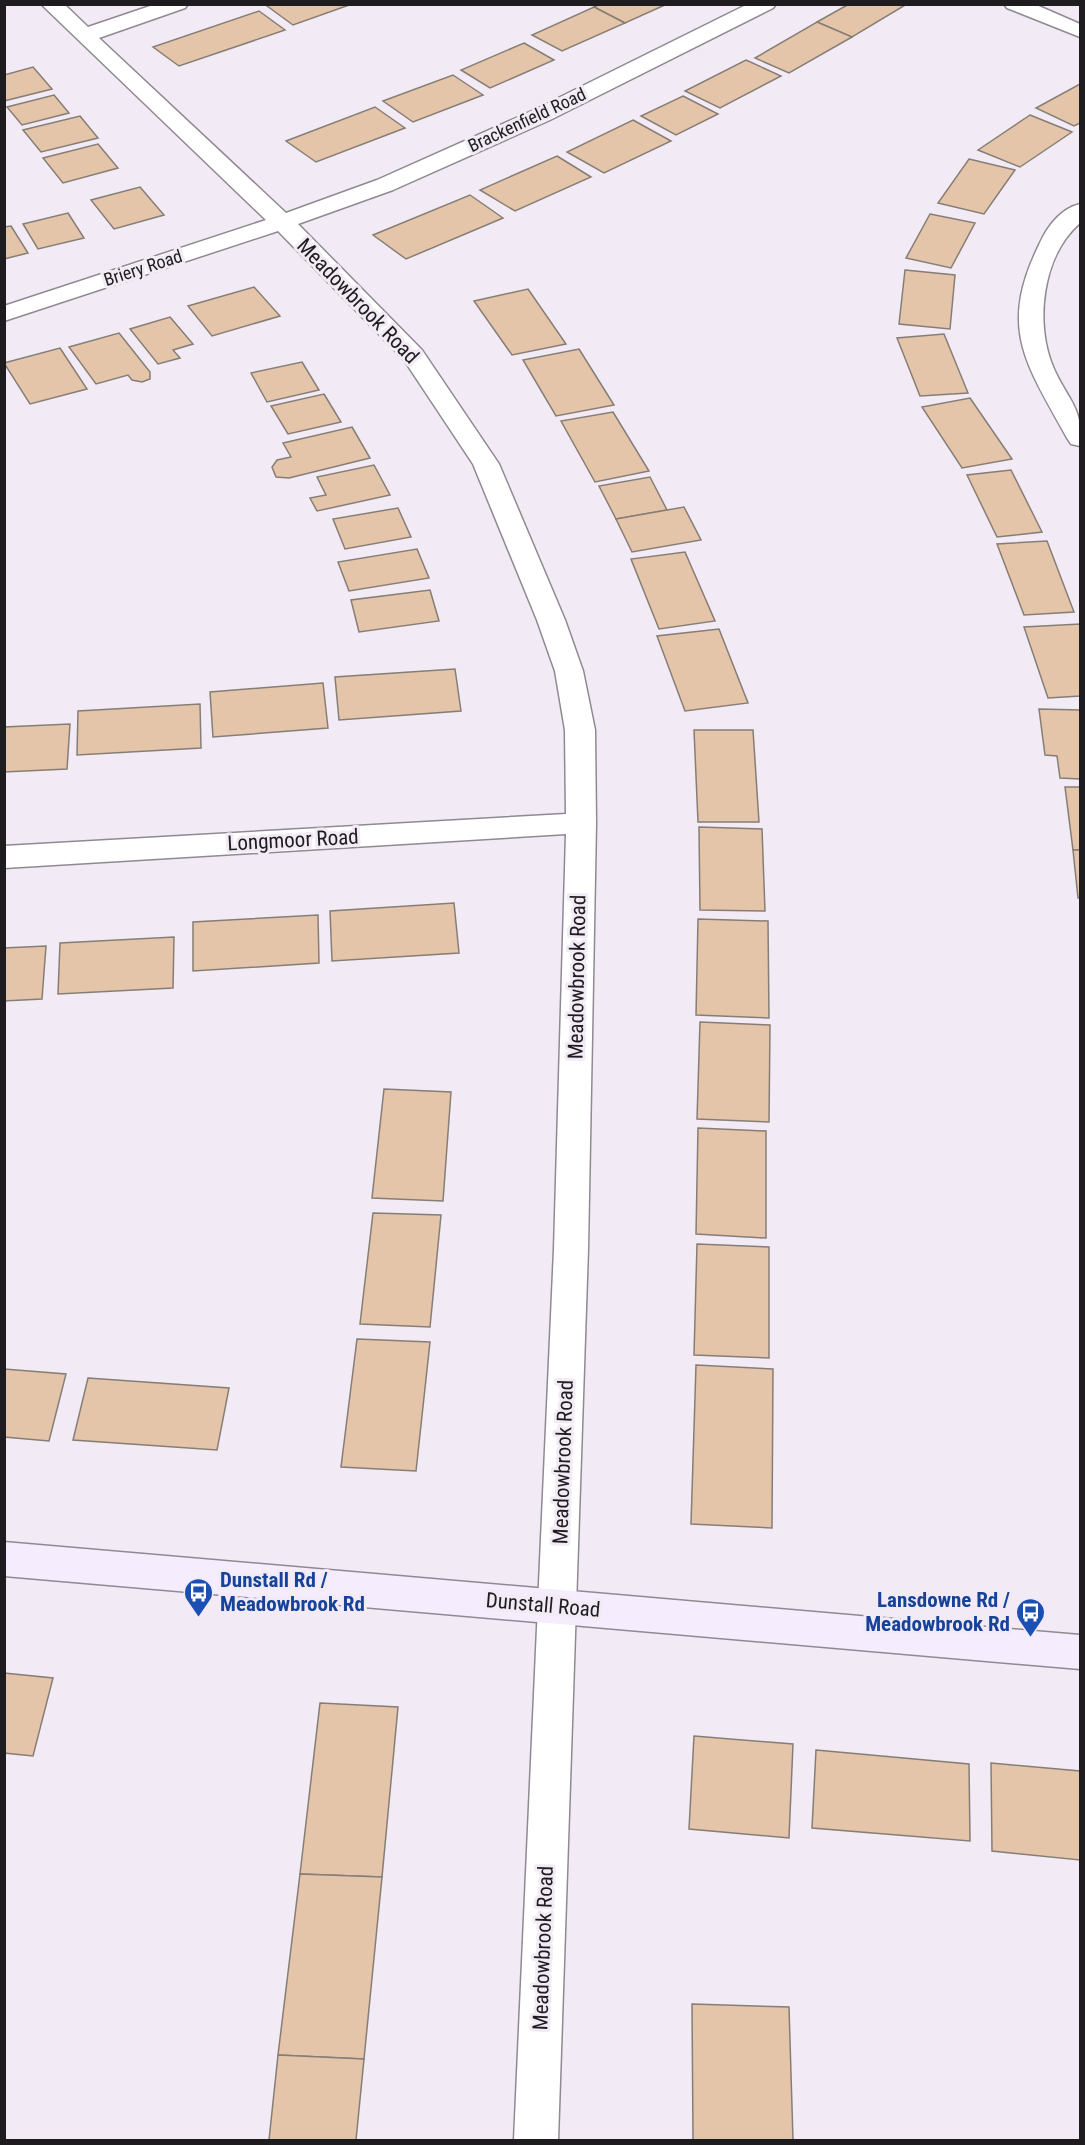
<svg xmlns="http://www.w3.org/2000/svg" width="1085" height="2145" viewBox="0 0 1085 2145" font-family="'Roboto Condensed',sans-serif">
<rect width="100%" height="100%" fill="#f2eaf4"/>
<g fill="#e5c5a9" stroke="#867e76" stroke-width="1.5">
<polygon points="272,4 352,4 293,25 267,6"/>
<polygon points="600,4 667,4 625,23 594,7"/>
<polygon points="849,4 907,4 852,37 817,22"/>
<polygon points="594,7 625,23 562,51 532,35"/>
<polygon points="259,11 285,30 179,66 153,47"/>
<polygon points="817,22 852,37 789,73 755,58"/>
<polygon points="524,43 554,60 490,88 461,70"/>
<polygon points="746,60 781,76 720,108 685,91"/>
<polygon points="33,67 52,89 4,101 4,75"/>
<polygon points="453,75 483,95 413,122 383,101"/>
<polygon points="1080,84 1080,123 1074,126 1036,108"/>
<polygon points="54,95 69,113 22,125 7,107"/>
<polygon points="683,96 718,114 676,135 641,116"/>
<polygon points="375,107 405,128 316,162 286,141"/>
<polygon points="1030,115 1072,132 1020,167 978,150"/>
<polygon points="80,116 98,138 41,152 23,130"/>
<polygon points="633,120 671,141 604,173 567,152"/>
<polygon points="98,144 118,168 63,183 43,158"/>
<polygon points="557,156 591,177 515,211 480,190"/>
<polygon points="969,159 1015,170 984,214 938,203"/>
<polygon points="140,187 164,215 114,229 91,200"/>
<polygon points="470,195 503,218 406,259 373,235"/>
<polygon points="68,213 84,238 38,249 23,224"/>
<polygon points="930,214 975,223 951,268 906,258"/>
<polygon points="11,226 28,253 4,259 4,227"/>
<polygon points="905,270 955,275 950,329 899,324"/>
<polygon points="254,287 280,316 212,336 188,306"/>
<polygon points="528,289 566,344 512,355 474,301"/>
<polygon points="170,317 193,344 173,350 180,358 158,364 130,329"/>
<polygon points="119,333 150,372 150,379 142,382 132,380 128,375 96,384 69,347"/>
<polygon points="944,334 968,393 920,396 897,338"/>
<polygon points="60,348 87,389 30,404 4,363"/>
<polygon points="579,349 614,405 556,416 523,360"/>
<polygon points="302,362 319,390 267,402 251,373"/>
<polygon points="324,394 341,422 288,434 271,406"/>
<polygon points="970,398 1012,459 962,468 922,407"/>
<polygon points="613,412 649,471 595,482 561,421"/>
<polygon points="352,427 370,458 289,478 276,477 272,467 277,460 291,457 283,443"/>
<polygon points="374,465 390,495 317,511 310,498 326,495 317,477"/>
<polygon points="1011,470 1042,532 997,537 967,475"/>
<polygon points="650,477 667,510 616,519 599,486"/>
<polygon points="684,507 701,540 632,552 616,519"/>
<polygon points="398,508 411,537 345,549 333,519"/>
<polygon points="1047,541 1074,612 1024,615 997,544"/>
<polygon points="417,549 429,578 349,591 338,562"/>
<polygon points="685,552 715,621 659,629 631,559"/>
<polygon points="430,590 439,621 359,632 351,600"/>
<polygon points="1080,624 1080,696 1048,698 1024,627"/>
<polygon points="719,629 748,703 685,711 657,636"/>
<polygon points="455,669 461,711 339,720 335,677"/>
<polygon points="323,683 328,728 213,737 210,692"/>
<polygon points="200,704 201,748 77,755 78,711"/>
<polygon points="1039,709 1080,710 1080,779 1060,778 1057,756 1045,755"/>
<polygon points="70,724 67,769 4,772 4,727"/>
<polygon points="694,730 753,730 759,822 698,822"/>
<polygon points="1065,787 1080,787 1080,850 1073,850"/>
<polygon points="699,827 762,829 765,911 700,910"/>
<polygon points="1073,850 1080,850 1080,898 1078,898"/>
<polygon points="454,903 459,953 332,961 330,911"/>
<polygon points="318,915 319,963 193,971 193,922"/>
<polygon points="698,919 768,921 769,1018 696,1015"/>
<polygon points="174,937 173,988 58,994 60,943"/>
<polygon points="46,946 42,999 4,1001 4,948"/>
<polygon points="700,1022 770,1025 769,1122 697,1119"/>
<polygon points="384,1089 451,1092 443,1201 372,1198"/>
<polygon points="698,1128 766,1131 766,1238 696,1234"/>
<polygon points="373,1213 441,1215 430,1327 360,1324"/>
<polygon points="697,1244 769,1247 769,1358 694,1355"/>
<polygon points="357,1339 430,1342 416,1471 341,1467"/>
<polygon points="696,1365 773,1369 772,1528 691,1524"/>
<polygon points="4,1369 66,1374 49,1441 4,1437"/>
<polygon points="88,1378 229,1388 217,1450 73,1440"/>
<polygon points="4,1673 53,1678 33,1756 4,1753"/>
<polygon points="320,1703 398,1707 382,1877 300,1874"/>
<polygon points="694,1736 793,1744 789,1838 689,1829"/>
<polygon points="816,1750 969,1764 970,1841 812,1828"/>
<polygon points="991,1763 1080,1771 1080,1860 992,1851"/>
<polygon points="300,1874 382,1877 364,2059 278,2055"/>
<polygon points="692,2004 789,2007 793,2140 693,2140"/>
<polygon points="278,2055 364,2059 356,2140 269,2140"/>
</g>
<g fill="none" stroke-linecap="round" stroke-linejoin="round">
<defs>
<g id="street">
<polygon points="41,4 64,4 88,27 156,4 188,4 185,8 99,38 286,213 377,180 534,110 748,4 776,4 773,8 550,120 393,190 298,224 422,350 499,464 565,620 583,671 595,730 596,823 588,1249 558,2140 514,2140 554,1249 566,834 4,868 4,846 566,814 565,730 555,671 537,620 473,464 404,360 278,231 4,321 4,306 266,220"/>
<polygon points="1004,4 1034,4 1080,24 1080,37 1007,8"/>
<path d="M1080 204V223C1042 256 1034 324 1054 369 1068 400 1084 409 1080 446L1071 444 1067 438C1026 363 998 329 1039 245 1047 227 1060 209 1080 204Z"/>
</g>
<polygon id="secondary" points="4,1542 1080,1635 1080,1669 4,1576"/>
</defs>
<use href="#street" stroke="#908992" stroke-width="3"/>
<use href="#secondary" stroke="#908992" stroke-width="3"/>
<use href="#street" fill="#fff" fill-rule="evenodd"/>
<use href="#secondary" fill="#f5ecfd" fill-rule="evenodd"/>
</g>
<defs>
<symbol id="bus-pin" viewBox="-11 -11 22 30"><path d="M0 17L-7.5 6A9.5 9.5 0 1 1 7.5 6Z" fill="#1a4fb4" stroke="#f2eaf4"/><path d="M-5-6H5V4H4V6H2V4H-2V6H-4V4H-5ZM-3.5-4V0h7V-4ZM-3.5 1.2v1.5H-2V1.2ZM2 1.2v1.5H3.5V1.2Z" fill="#fff"/></symbol>
</defs>
<g fill-rule="evenodd">
<use href="#bus-pin" x="182" y="1576" width="33" height="45"/>
<use href="#bus-pin" x="1014" y="1596" width="33" height="45"/>
</g>
<g text-anchor="middle" stroke-width="6" stroke-linejoin="round" paint-order="stroke">
<g font-size="18" fill="#1e1c1f" stroke="#f2eaf4">
<text transform="translate(527 120) rotate(-25)" y="6">Brackenfield Road</text>
<text transform="translate(143 268) rotate(-18)" y="6">Briery Road</text>
</g>
<g font-size="21" fill="#1e1c1f" stroke="#f2eaf4">
<text transform="translate(358 301) rotate(46)" y="7">Meadowbrook Road</text>
<text transform="translate(293 840) rotate(-3)" y="7">Longmoor Road</text>
<text transform="translate(577 977) rotate(-89)" y="7">Meadowbrook Road</text>
<text transform="translate(563 1462) rotate(-88)" y="7">Meadowbrook Road</text>
<text transform="translate(543 1605) rotate(5)" y="7">Dunstall Road</text>
<text transform="translate(543 1948) rotate(-88)" y="7">Meadowbrook Road</text>
</g>
<g font-size="21" font-weight="bold" fill="#164399" stroke="#f2eaf4" text-anchor="start">
<text x="220" y="1587">Dunstall Rd /<tspan x="220" dy="24">Meadowbrook Rd</tspan></text>
<text x="1010" y="1607" text-anchor="end">Lansdowne Rd /<tspan x="1010" dy="24">Meadowbrook Rd</tspan></text>
</g>
</g>
<rect width="1085" height="2145" fill="none" stroke="#1e1c1f" stroke-width="12"/>
</svg>
